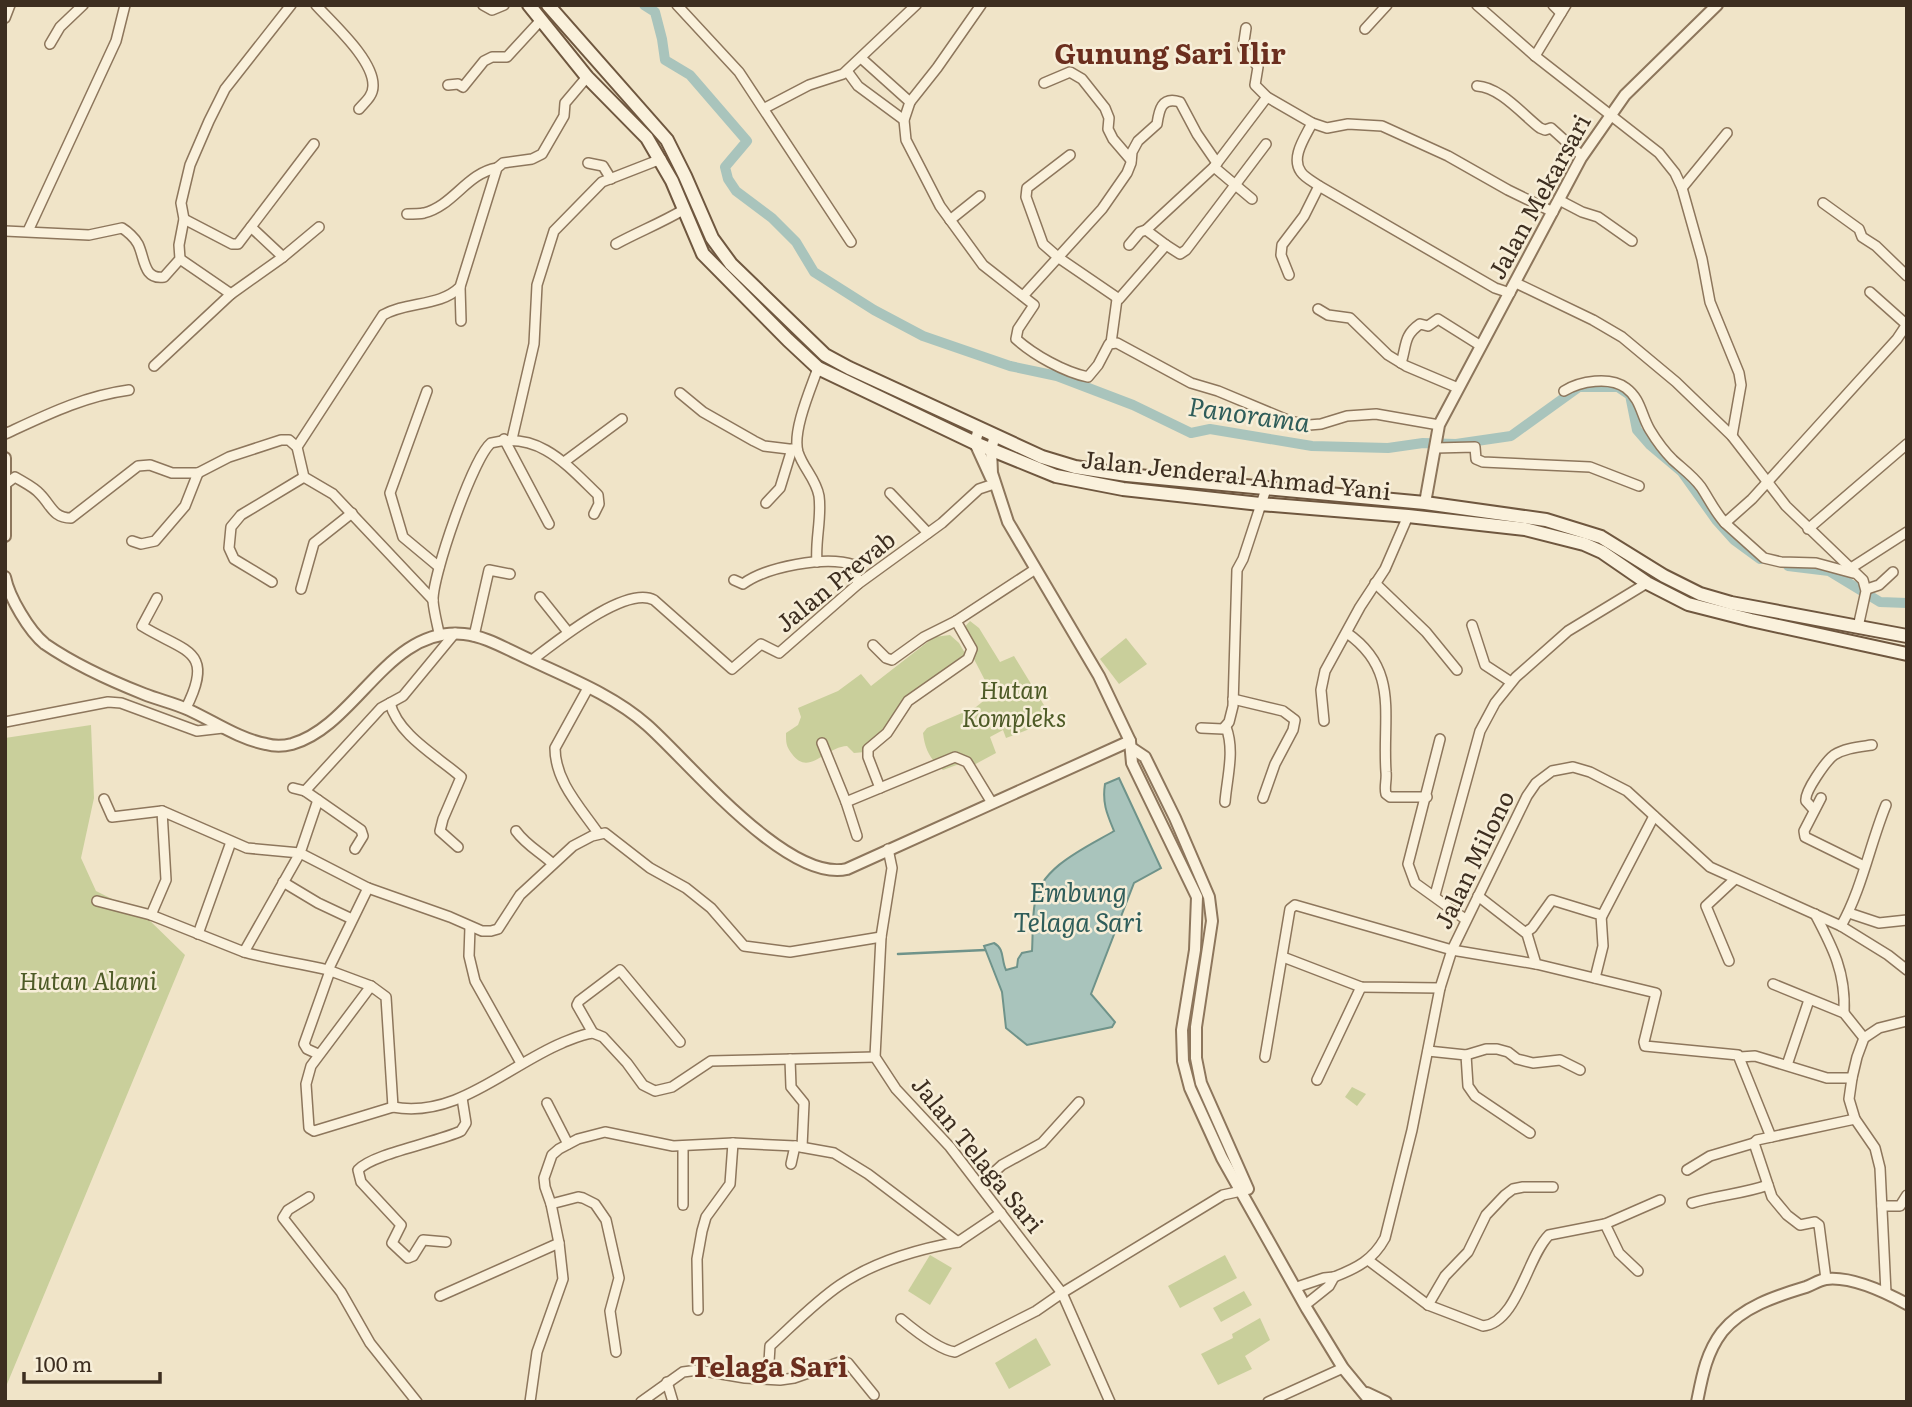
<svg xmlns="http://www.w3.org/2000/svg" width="1912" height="1407" viewBox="0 0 1912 1407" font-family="Literata,serif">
<rect width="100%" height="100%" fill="#f0e4c8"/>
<g fill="#c9cf9b">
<path d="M970 621 979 628 1000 662 1014 656 1050 715 1027 730 1006 738 1003 730 990 737 996 753 970 767 962 763 943 770C930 759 925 750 923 733L927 728 976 707 992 694 960 632Z"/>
<path d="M950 635 959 643 969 660 898 715 865 752 854 753 847 746C825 747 809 777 792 754 786 746 786 743 786 733L798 725 801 717 798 708 838 691 861 674 871 686 934 637Z"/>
<polygon points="1126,638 1147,664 1119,684 1100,659"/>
<polygon points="91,725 94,798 81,858 96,891 144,915 185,955 5,1389 5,738"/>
<polygon points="1352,1087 1366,1094 1357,1106 1345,1097"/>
<polygon points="930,1255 952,1268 930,1305 908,1291"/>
<polygon points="1225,1255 1237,1278 1180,1308 1168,1286"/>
<polygon points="1244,1291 1252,1305 1221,1322 1213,1308"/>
<polygon points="1260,1318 1270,1340 1245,1356 1252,1369 1218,1385 1201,1354 1233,1338 1232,1334"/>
<polygon points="1036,1338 1051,1365 1009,1389 995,1363"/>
</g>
<path fill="#a9c4bc" stroke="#6f938a" stroke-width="2" d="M1119 778 1161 868 1134 883 1091 994 1115 1022 1112 1027 1027 1045 1006 1028 1002 992 984 946 994 943C1005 949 1001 960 1006 970L1017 967 1018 959 1022 953 1032 951C1033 935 1032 918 1035 902 1040 867 1087 847 1114 831 1107 814 1102 803 1105 784Z"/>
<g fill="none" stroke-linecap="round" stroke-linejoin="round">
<polyline stroke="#6f938a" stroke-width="2.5" points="898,954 985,950"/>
<g stroke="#a9c4bc" stroke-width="10">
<polyline points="644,5 655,12 662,39 665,60 690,75 747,141 725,167 728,179 736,191 772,218 796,242 814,272 874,310 923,336 1010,366 1057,376 1133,405 1191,433 1210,429 1312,446 1388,448 1423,443 1456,444 1511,436 1579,387 1618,387 1630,395 1637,430 1650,445 1682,472 1717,521 1734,540 1760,559"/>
<polyline points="1788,566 1829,571 1880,602 1907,603"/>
</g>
<defs>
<g id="minor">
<path d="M316 5C333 24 374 60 373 86 373 96 365 102 359 109"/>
<polyline points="483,5 492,10 504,5"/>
<polyline points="677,5 739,72 851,242"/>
<polyline points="1477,5 1535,56 1659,153 1675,173 1682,188 1702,259 1710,302 1739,373 1741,385 1732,436"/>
<polyline points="1553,5 1561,13"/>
<polyline points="5,18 10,5"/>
<polyline points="1246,28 1243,48 1258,67 1255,85 1267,97 1312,123 1327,128 1348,124 1382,126 1448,156 1508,190 1553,212"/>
<polyline points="1365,29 1387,5"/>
<polyline points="50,44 60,27 83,5"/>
<polyline points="1535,56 1566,5"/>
<path d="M861 58 910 102 904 120 906 140 940 206 983 265 1034 305 1018 329 1016 339C1034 355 1064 372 1088 377L1098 365 1109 344 1117 343 1191 383 1218 391 1290 421 1309 425 1321 424 1347 416 1376 414 1439 425"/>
<polyline points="847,71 858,86 904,120"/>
<polyline points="1044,83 1070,72 1082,79 1105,108 1109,118 1108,129 1113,139 1131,160"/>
<polyline points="448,85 458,84 463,87 484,61 492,57 507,57 541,20"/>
<path d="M1477 86C1500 87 1523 115 1540 128L1545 130 1551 128 1582 156"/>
<polyline points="910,102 937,68 981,5"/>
<polyline points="765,108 809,85 843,74 916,5"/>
<path d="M1312 123C1306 136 1290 157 1301 172 1305 178 1314 182 1319 186L1495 288 1510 293"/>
<polyline points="1070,155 1027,188 1026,197 1043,244 1059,258 1119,299 1166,245 1180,254 1186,250 1266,144"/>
<polyline points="588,163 603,166 611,179"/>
<polyline points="1214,167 1252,199"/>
<polyline points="1682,188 1727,133"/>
<polyline points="1559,200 1582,212 1598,217 1632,241"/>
<polyline points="1823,203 1859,229 1862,237 1876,246 1907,276"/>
<path d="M407 214C413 214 419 214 424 213 453 206 467 173 497 168"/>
<polyline points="184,219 232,244 238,244 314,144"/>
<polyline points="950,220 980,196"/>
<polyline points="251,227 283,257"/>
<polyline points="1146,230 1214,167 1267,97"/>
<path d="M5 231 89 235 122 228C127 231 135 238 138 244 145 258 143 280 164 277L180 259 179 245 184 219 181 203 190 165 209 121 225 89 291 5"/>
<polyline points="28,231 116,41 125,5"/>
<path d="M616 244C638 232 661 223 683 210"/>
<polyline points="1129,245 1140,232 1146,230 1166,245"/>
<polyline points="1289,275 1281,255 1282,245 1304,216 1319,186"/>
<polyline points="1516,283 1593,320 1622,337 1676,382 1732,436 1786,506 1863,580 1866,591 1858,627"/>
<polyline points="460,287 461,321"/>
<polyline points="1870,292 1907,325"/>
<polyline points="231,294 283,257 319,227"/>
<path d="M1023 296 1102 209 1127 173 1131 163 1132 152 1138 141 1157 124C1159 111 1161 96 1180 102L1197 134 1217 163"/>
<polyline points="1318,309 1328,315 1350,318 1388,355 1406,366 1458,388"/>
<polyline points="1111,343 1117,299"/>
<path d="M1401 363C1407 345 1403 336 1420 324L1428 326 1438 319 1481 346"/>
<polyline points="154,366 231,294 180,259"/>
<polyline points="427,391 390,493 403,537 439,567"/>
<path d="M1564 391C1580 381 1610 376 1626 388 1641 399 1641 415 1650 430 1656 440 1665 452 1673 460 1683 469 1693 476 1701 487 1709 499 1715 512 1725 523L1752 499 1897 339 1907 324"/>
<polyline points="680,393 703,412 754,441 764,446 797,450"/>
<path d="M5 434C46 415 84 396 129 390"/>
<polyline points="504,439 549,524"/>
<polyline points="512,439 534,344 537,285 554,231 602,182 661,159"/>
<polyline points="1435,448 1475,447 1476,459 1483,462 1590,467 1639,486"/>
<polyline points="564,462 622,419"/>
<polyline points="198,473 229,457 281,440 289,440 297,447"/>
<path d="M7 483 15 477C23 482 34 487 40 494 51 505 53 518 71 518L138 466 150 465 172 473H198L185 506 155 541 141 544 132 541"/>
<polyline points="890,493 928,533"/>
<polyline points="766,503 780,488 792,449"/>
<polyline points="1725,523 1764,558 1781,562 1816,563 1853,573"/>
<polyline points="1808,529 1907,444"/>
<path d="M817 562C815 540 822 518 819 496 816 479 803 468 798 452 792 431 811 388 818 368"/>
<polyline points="1851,568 1907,532"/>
<path d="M734 580 743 584C766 567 826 555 854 565L858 584"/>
<polyline points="272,582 234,559 229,548 231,527 241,515 304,477"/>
<polyline points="1375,583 1426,632 1457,670"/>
<polyline points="301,589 314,543 352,513"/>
<polyline points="1867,589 1879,585 1893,572"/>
<polyline points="540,597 568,632"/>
<path d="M157 598 142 626C184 652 216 649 186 708"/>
<path d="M433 600 333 494 304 477 297 447 383 315C407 301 440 307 460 287L497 168 503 163 532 159 542 154 564 116 565 103 587 77"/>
<polyline points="1472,625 1485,665 1511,682"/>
<path d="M439 633C437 623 434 612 433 601 432 576 473 458 491 443 539 431 567 465 598 495L599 504 594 514"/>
<path d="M1347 633C1400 670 1382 716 1386 772 1387 780 1384 787 1386 794L1390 797H1427"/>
<polyline points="474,636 489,570 510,574"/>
<polyline points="873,645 886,658 892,660 924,637 956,621 1034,570"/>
<path d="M532 660C555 643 625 585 654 600L732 669 761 644 779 653 858 584 942 523 979 489 994 484"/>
<path d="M588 688 555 748C555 781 580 807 598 833"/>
<polyline points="1233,699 1283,711 1295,720 1293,730 1275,764 1263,798"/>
<path d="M390 703C398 735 437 756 461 777L443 819 440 831 458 847"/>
<polyline points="1324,721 1321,690 1325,671 1360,607 1385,569 1408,516"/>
<polyline points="5,722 108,702 121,703 197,731 223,728"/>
<polyline points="1201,728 1223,729 1229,722 1233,706 1237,570 1243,559 1266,489"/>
<polyline points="1440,739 1408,864 1415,883 1465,919"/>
<polyline points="822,743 846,802 955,757 967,762 992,803"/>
<polyline points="293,788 305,791 318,800"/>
<polyline points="880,788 868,757 868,749 887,733 908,701 968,659 972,649 956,621"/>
<polyline points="305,791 381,708 403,696 455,633"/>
<polyline points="1821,798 1804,831 1805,837 1864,866"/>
<polyline points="104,799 112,817 162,811"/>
<polyline points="846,802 857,836"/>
<path d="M1225 802C1227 777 1235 751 1226 727"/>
<path d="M1814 810 1806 801C1804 792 1826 761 1834 755 1845 748 1859 747 1872 745"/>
<path d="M516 831C526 845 540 852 553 864"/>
<polyline points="355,849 363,836 361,830 318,800 300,853 247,848 162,811 166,880 151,915 244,952 300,853 368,888 450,917 482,931 491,931 498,929 520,895 573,846 592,836 605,833 650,868 686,888 711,908 744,946 790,952 881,937"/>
<polyline points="888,849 892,868 881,937 875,1057 896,1089 950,1147 1062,1293 1223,1195 1241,1191"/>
<polyline points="283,882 318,903 352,919"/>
<path d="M368 888 328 970 371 986 386 997 393 1107C456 1119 507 1066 562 1043 572 1039 582 1034 593 1033L603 1037 627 1063 643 1085 655 1091 672 1087 711 1061 875 1057"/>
<polyline points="1435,895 1480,731 1495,703 1516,677 1568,631 1647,583"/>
<polyline points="1478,896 1527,934 1536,964 1656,993 1644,1042 1645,1046 1738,1055 1771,1137"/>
<polyline points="97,901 151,915"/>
<polyline points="1849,913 1879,923 1907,920"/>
<path d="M1815 914C1833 948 1846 973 1844 1013"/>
<polyline points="1602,916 1654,816"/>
<path d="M1841 926C1862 889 1870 844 1886 805"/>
<polyline points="470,927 469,956 475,981 521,1063"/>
<polyline points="1526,932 1532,928 1552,900 1601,915 1603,946 1595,978"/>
<polyline points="198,934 231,842"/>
<path d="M244 952C271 960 300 963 328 970"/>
<polyline points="1283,957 1361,987 1440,988"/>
<polyline points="1729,961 1706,906 1735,879"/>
<polyline points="1773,984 1844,1013 1864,1038"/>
<polyline points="371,986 311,1066 306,1084 309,1128 314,1131 393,1107"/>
<polyline points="593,1033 577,1005 579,1001 620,970 680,1042"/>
<polyline points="1428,1051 1466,1055 1468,1086 1475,1096 1530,1133"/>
<polyline points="318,1054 307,1049 304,1044 330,971"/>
<polyline points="1466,1055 1486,1049 1497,1049 1508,1052 1517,1059 1533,1063 1560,1060 1580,1070"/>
<polyline points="1265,1057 1290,909 1295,905 1452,950 1536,964"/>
<polyline points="1740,1057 1755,1056 1827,1078 1852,1078"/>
<polyline points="790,1059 791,1087 804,1103 802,1147"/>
<polyline points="1787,1065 1809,1000"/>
<polyline points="1317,1080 1361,987"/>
<polyline points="547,1103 568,1144"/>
<polyline points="683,1146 683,1205"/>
<polyline points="791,1164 795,1146"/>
<polyline points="1687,1170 1710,1156 1754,1143"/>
<polyline points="980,1185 1002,1165 1042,1143 1079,1102"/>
<polyline points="309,1197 288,1210 283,1218 341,1292 370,1343 417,1402"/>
<path d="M1692 1203C1717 1195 1743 1194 1768 1185"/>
<polyline points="551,1204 578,1197 583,1198 595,1204 606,1220 619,1278 610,1311 616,1352"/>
<polyline points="1882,1206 1900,1206 1907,1195"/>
<polyline points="1605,1224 1619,1253 1638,1271"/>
<path d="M446 1242 423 1240 413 1256 408 1258 392 1243 401 1225 361 1182 358 1170C372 1154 438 1142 461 1131L466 1123 462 1098"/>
<path d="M1368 1260 1428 1305 1483 1326C1517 1323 1527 1257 1549 1235L1605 1224 1660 1200"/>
<path d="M1334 1277C1357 1268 1373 1260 1385 1238L1412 1130 1440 988 1452 950 1527 796 1536 783 1552 771 1573 767 1590 772 1627 791 1710 867 1841 926 1888 955 1907 970"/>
<polyline points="1826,1279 1819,1225 1815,1222 1800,1225 1787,1215 1772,1197 1754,1143 1757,1140 1855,1119"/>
<polyline points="1300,1286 1324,1278 1334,1277 1329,1286 1309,1302"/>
<polyline points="1886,1293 1880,1168 1875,1148 1855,1119 1849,1099 1852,1078 1857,1057 1864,1038 1879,1028 1907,1021"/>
<polyline points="440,1296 559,1243"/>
<polyline points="1428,1305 1445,1276 1468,1252 1486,1215 1505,1195 1513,1189 1523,1187 1553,1187"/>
<polyline points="698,1310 697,1259 702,1231 706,1217 730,1184 733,1143"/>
<path d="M901 1319C913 1329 939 1350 955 1352L1036 1311 1062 1293 1110 1402"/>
<path d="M768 1378 770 1346C793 1325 815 1302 840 1285 874 1262 918 1249 958 1242"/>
<polyline points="667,1382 673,1402"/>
<polyline points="530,1402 537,1352 563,1279 559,1243 551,1204 545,1187 544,1178 552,1155 559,1149 578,1139 605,1132 673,1146 733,1143 795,1146 834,1153 868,1174 958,1242 1001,1213"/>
<polyline points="641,1402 683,1372 698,1370 745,1378 780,1380 794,1378 843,1361 848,1363 874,1395"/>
<polyline points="1268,1402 1343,1368"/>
</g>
<g id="tertiary">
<polyline points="979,428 975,443 991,478"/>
<polyline points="995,435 991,450 992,473 1008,522 1099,676 1130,741 1132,763 1197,897 1195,950 1182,1030 1183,1061 1190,1088 1222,1158 1307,1309 1343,1368 1371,1402"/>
<polyline points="5,458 5,536"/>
<polyline points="1425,503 1439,425 1581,158 1625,95 1717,5"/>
<path d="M5 577C9 597 29 631 45 644 74 664 111 681 144 694 159 700 174 703 189 710 213 721 239 739 266 744 273 746 284 746 292 744 356 726 388 626 464 634 483 636 501 646 518 654 561 675 611 693 647 725 689 762 787 883 847 869L1130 741"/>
<polyline points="1133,749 1145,757 1175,818 1209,897 1212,921 1196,1027 1196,1058 1201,1083 1248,1189"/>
<polyline points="1367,1393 1386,1402"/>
<path d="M1697 1402C1702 1377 1706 1353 1722 1332 1742 1307 1776 1296 1806 1287 1812 1285 1819 1280 1826 1279 1851 1276 1885 1292 1907 1304"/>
</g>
<g id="secondary">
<polyline points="529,5 587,77 647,138 672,181 703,254 788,340 818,368 975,443 1056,476 1123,489 1260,504 1408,516 1525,529 1584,544 1602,552 1647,583 1688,604 1751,620 1907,654"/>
<polyline points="548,5 667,140 685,176 712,238 731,264 825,355 849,368 1042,457 1075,467 1127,475 1425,503 1546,520 1601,537 1664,576 1700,594 1731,603 1907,636"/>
</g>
</defs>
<use href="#minor" stroke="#8d765c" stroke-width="12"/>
<use href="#tertiary" stroke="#8d765c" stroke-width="14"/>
<use href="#secondary" stroke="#6f573f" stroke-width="16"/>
<use href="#minor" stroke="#faf1dc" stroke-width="9"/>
<use href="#tertiary" stroke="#faf1dc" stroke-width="10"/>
<use href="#secondary" stroke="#faf1dc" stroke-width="12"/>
</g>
<g text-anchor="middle" stroke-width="5" stroke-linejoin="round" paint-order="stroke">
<g font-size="24" fill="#3d2e20" stroke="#f7eed8">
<text transform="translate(1540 197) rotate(-61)" y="8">Jalan Mekarsari</text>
<text transform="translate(1236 476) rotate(6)" y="8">Jalan Jenderal Ahmad Yani</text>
<text transform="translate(836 582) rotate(-39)" y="8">Jalan Prevab</text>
<text transform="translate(1475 860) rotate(-64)" y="8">Jalan Milono</text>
<text transform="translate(977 1155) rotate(51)" y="8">Jalan Telaga Sari</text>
</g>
<g font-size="24" font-style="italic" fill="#4d5a26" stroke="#f7eed8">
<text x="1014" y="699">Hutan<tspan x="1014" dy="28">Kompleks</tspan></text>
<text x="88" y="990">Hutan Alami</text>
</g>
<g font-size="26" font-style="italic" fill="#2f5d5a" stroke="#f7eed8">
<text transform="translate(1249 415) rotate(8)" y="9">Panorama</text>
<text x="1078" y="902">Embung<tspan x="1078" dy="30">Telaga Sari</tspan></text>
</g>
<g font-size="28" font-weight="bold" fill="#6b2e1e" stroke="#f7eed8">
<text x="1170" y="64">Gunung Sari Ilir</text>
<text x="769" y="1377">Telaga Sari</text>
</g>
</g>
<rect width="1912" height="1407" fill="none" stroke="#3d2e20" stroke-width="14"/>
<path d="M24 1372v10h136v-10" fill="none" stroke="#3d2e20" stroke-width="3.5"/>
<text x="35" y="1372" font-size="21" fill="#3d2e20" stroke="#f7eed8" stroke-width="5" paint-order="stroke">100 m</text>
</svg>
